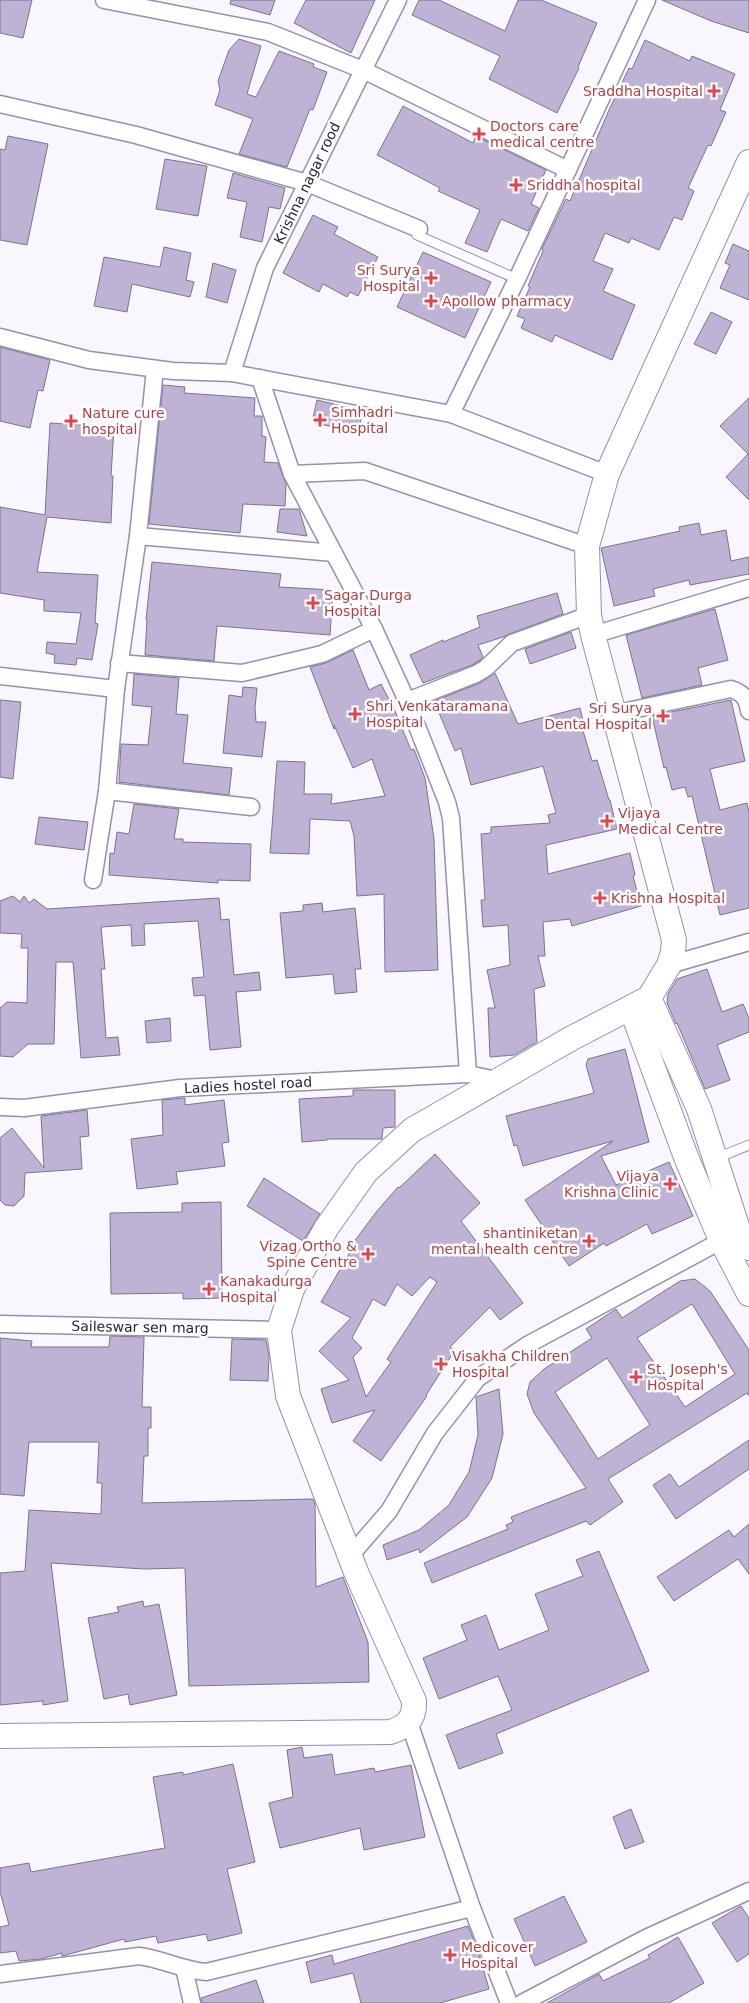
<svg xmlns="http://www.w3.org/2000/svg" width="749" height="2003" viewBox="0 0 749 2003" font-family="'DejaVu Sans',sans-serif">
<rect width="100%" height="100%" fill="#f9f6fe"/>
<g fill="#beb3d5" stroke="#7d7391" fill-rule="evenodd">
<polygon points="0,0 32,0 23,38 0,33"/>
<polygon points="231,0 275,0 270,15 230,4"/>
<polygon points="306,0 375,0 351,53 294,23"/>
<polygon points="419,0 439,0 505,31 518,0 541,0 597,23 578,67 579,68 557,113 489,79 500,56 412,15"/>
<polygon points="662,0 749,0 749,33 711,21"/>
<polygon points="239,39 261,46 247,94 256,97 279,51 314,64 313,67 327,72 313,110 310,109 287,167 239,154 253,119 215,105 220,90 218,81 229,50"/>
<polygon points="645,40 690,61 692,56 735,74 720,110 726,112 711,146 708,145 688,188 694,191 682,220 674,217 659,250 631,238 629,243 605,233 593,261 613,269 603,291 635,305 612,360 555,335 552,342 521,328 525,319 517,316 530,287 528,286 543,251 542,249 566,199 570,201 609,110 629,68 632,69"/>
<polygon points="403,106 473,143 476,136 546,170 531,204 539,208 528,231 501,219 487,252 465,243 480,210 438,191 440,188 377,155"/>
<polygon points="8,136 48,144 27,245 0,240 0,149 5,150"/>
<polygon points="165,159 207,166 198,216 156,209"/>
<polygon points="233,173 285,188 280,209 269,207 262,242 240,237 247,202 227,198"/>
<polygon points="313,215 338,227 334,234 378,257 358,296 350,292 347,297 323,284 319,292 283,273"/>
<polygon points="733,244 749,251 749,300 720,288 730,265 725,263"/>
<polygon points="164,247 191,253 186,280 194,282 190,297 132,284 127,312 94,306 104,257 160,267"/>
<polygon points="423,252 491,282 465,338 397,307"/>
<polygon points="213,263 236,270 227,303 206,297"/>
<polygon points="711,312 732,322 716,354 694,344"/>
<polygon points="0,347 50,360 43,391 38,390 30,428 0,421"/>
<polygon points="163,385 185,387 184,393 255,398 254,416 262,416 262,436 266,437 264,462 278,463 286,484 285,506 243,504 240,533 149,524"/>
<polygon points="749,398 749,500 726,477 748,454 720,426"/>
<polygon points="317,400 363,411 358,433 312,422"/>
<polygon points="50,423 114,427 111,476 113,476 111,523 47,517 37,572 98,575 95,623 98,624 92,660 77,658 76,665 54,663 55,655 46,653 47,642 76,644 81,613 44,611 44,600 0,593 0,507 45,515"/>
<polygon points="280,509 299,509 307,536 277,532"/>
<polygon points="699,523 701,535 726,530 731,561 749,557 749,574 690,585 689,580 653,589 655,596 614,606 601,548 680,531 679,527"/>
<polygon points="152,562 281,574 279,587 333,590 330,635 217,626 214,661 145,655 147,620 146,620"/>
<polygon points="557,593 563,614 509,634 503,637 478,645 483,657 480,660 472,665 423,683 410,655 443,640 443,642 480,627 477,616"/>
<polygon points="715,609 728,660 698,668 702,685 642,698 626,635"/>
<polygon points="571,632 576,648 530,664 525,649"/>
<polygon points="353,650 369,690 381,684 395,711 411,750 414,749 425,778 434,839 438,970 385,972 384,894 357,896 354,836 350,821 310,819 309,854 270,853 277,761 305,762 304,794 332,794 331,804 385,796 372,759 353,768 334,725 334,729 310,667 326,663"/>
<polygon points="495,673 518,724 580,708 584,724 581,724 592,761 597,760 609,800 610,800 617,829 546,845 548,874 630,853 635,875 633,876 641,906 572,926 570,919 543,922 545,956 538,956 545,986 534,989 537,1042 514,1055 490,1057 488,1008 495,1008 487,970 510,965 508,925 483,927 481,900 485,900 481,834 491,833 491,827 550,823 548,815 556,813 543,766 471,785 461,748 455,751 434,701 480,683"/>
<polygon points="134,674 179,678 176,714 188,715 183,763 232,768 229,795 119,782 121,744 148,745 152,707 132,705"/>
<polygon points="243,687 257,688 255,708 256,722 266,722 262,757 223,753 229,695 242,697"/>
<polygon points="0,700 21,702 13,779 0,777"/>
<polygon points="731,700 745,761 710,769 720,810 747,803 749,813 749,908 720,915 692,796 688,797 685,787 672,790 666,767 664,768 652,716"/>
<polygon points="134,804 179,809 174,839 183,839 183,842 251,844 250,881 218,880 218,883 109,875 110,853 114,854 117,832 129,834"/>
<polygon points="39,817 88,822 84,850 35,844"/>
<polygon points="13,896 20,902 24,896 29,903 34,899 47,909 219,898 221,920 229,919 234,975 259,972 261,990 236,992 241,1047 210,1050 205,995 194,996 192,978 204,977 198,921 144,924 145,945 132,946 131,925 101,927 105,969 101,969 106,1038 118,1037 120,1055 81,1058 73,962 56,962 54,1044 28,1044 13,1057 0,1056 0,1008 7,1002 27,1003 28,948 21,948 22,934 0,933 0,901"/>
<polygon points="322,903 323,912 355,908 361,969 355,969 357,992 335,994 333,974 286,978 280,913 303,911 303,905"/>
<polygon points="707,969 722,1012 743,1004 749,1018 749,1032 717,1045 730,1080 705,1089 677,1023 676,1024 667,1003 668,994 677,979"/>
<polygon points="170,1018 171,1041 147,1043 145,1021"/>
<polygon points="625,1049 649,1142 601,1156 616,1185 669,1162 693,1216 652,1234 647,1224 606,1246 604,1243 569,1266 525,1200 613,1141 523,1166 517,1145 514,1146 506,1116 594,1093 586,1065 588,1059"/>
<polygon points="353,1090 395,1090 395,1127 383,1128 382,1139 327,1139 327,1140 302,1142 299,1099 353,1096"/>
<polygon points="185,1098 185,1105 224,1100 229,1142 222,1143 225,1166 176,1172 178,1184 137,1189 131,1139 163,1135 162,1100"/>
<polygon points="87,1110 89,1136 80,1137 82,1169 25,1173 24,1196 14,1206 5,1205 0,1200 0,1138 12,1128 44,1168 41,1116"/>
<path d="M435 1154 480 1203 461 1221 523 1303 500 1320 490 1307 450 1347 455 1350 426 1395 427 1396 381 1461 353 1441 375 1410 332 1423 321 1389 349 1380 319 1351 351 1318 321 1302 352 1249 350 1247 377 1211 398 1187 399 1188ZM430 1277 437 1282 387 1359 391 1362 366 1397 353 1357 362 1348 352 1338 373 1299 385 1306 397 1284 412 1296Z"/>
<polygon points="264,1178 320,1214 303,1241 247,1206"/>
<polygon points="221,1202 222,1298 183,1299 183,1293 111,1294 110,1213 182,1212 182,1203"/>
<path d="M695 1279 710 1291 749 1350V1396L747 1393 608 1479 623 1502 590 1525 586 1521 432 1583 424 1563 508 1529 506 1525 513 1522 511 1517 586 1488 534 1413 527 1394 530 1382 544 1369 592 1338 586 1329 616 1309 622 1318 680 1281ZM692 1304 735 1374 685 1407 637 1338ZM607 1358 650 1425 598 1459 555 1392Z"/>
<polygon points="110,1336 144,1337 142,1407 151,1407 151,1428 148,1428 148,1456 144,1456 142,1503 313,1499 315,1503 316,1587 343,1577 368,1642 369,1682 189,1686 185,1568 144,1569 51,1563 68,1701 43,1705 43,1701 0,1705 0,1573 25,1571 29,1510 101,1514 102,1483 97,1483 99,1442 29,1442 24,1496 0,1494 0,1338 32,1341 31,1347 109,1347"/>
<polygon points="232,1339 266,1340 269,1356 268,1381 230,1380"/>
<polygon points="499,1389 503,1434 492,1478 467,1517 420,1553 419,1549 387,1560 383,1545 419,1530 449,1505 469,1472 478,1435 476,1397"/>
<polygon points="749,1440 749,1469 676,1519 653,1485 670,1474 679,1487"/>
<polygon points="749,1524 749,1574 738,1559 674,1601 657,1577 729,1530 734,1537"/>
<polygon points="599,1551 649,1671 496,1734 503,1753 459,1769 446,1735 512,1710 498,1676 439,1699 423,1658 467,1640 461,1625 486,1615 499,1650 549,1630 535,1594 583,1576 576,1560"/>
<polygon points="143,1601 144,1607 159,1604 177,1695 130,1705 128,1694 104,1699 88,1618 119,1612 117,1607"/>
<polygon points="302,1747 304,1758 332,1754 335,1775 374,1768 375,1772 411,1765 425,1837 364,1850 360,1828 280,1848 269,1803 293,1797 287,1750"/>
<polygon points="233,1764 255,1862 227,1869 242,1933 208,1941 206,1934 158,1943 156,1936 125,1942 124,1939 66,1955 62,1956 62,1953 41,1959 19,1961 16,1951 0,1953 0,1927 9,1925 0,1892 0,1868 29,1863 31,1872 165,1848 153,1777 183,1772 183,1775"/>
<polygon points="631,1809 644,1842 625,1849 613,1817"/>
<polygon points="564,1896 587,1942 535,1966 514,1919"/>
<polygon points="741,1906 749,1918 749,1954 737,1962 712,1923"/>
<polygon points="468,1926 479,1954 489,1989 440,2003 361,2003 353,1973 311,1983 306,1962 332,1955 334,1964"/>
<polygon points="678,1937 704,1983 669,2003 547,2003 599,1974 603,1981 650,1958 648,1955"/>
<polygon points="256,1980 264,2003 202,2003 201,1998"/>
</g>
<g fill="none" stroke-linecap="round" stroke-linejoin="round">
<defs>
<g id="lane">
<polyline points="417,235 517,279"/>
<polyline points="717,1158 749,1145"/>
</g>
<g id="street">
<polyline points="104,0 268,32 363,70 568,170"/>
<polyline points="0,104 136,135 307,183 419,229"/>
<polyline points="0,337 89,360 173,371 232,373 451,414 607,474"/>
<polyline points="232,373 265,268 398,0"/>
<polyline points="260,378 292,474 374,629 407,701 447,802 451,818 468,1074"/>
<polyline points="451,414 517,279 647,0"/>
<polyline points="292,474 365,471 587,546"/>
<polyline points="138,536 155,369"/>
<polyline points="593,635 749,588"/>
<polyline points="119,663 242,673 322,654 374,629"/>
<polyline points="0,676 116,689"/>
<polyline points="407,701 476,674 486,668 512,643 589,615"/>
<path d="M613 714 731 689C743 693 747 698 749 711"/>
<polyline points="107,791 251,807"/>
<polyline points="93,880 107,791 116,689 138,536 334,553"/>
<polyline points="669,965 749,942"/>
<polyline points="0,1107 24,1108 180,1088 468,1074 497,1080"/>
<polyline points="0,1324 279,1330"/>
<polyline points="350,1556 389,1511 435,1433 478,1378 529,1344 730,1236"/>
<polyline points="409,1722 472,1908 509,2003"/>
<polyline points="184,1968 192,2003"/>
<path d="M0 1974 139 1956C162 1959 183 1970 206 1972L472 1908"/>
<polyline points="522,2003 646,1938 749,1891"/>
</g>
<g id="secondary">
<polyline points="649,998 699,1109 739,1232 749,1248"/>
<polyline points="631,1008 686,1157 721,1240 749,1294"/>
<path d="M0 1736 390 1732C407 1727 415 1718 414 1701L356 1572 288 1396 279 1330 292 1289 327 1227 366 1172 412 1130 572 1038 649 998 669 965 673 952 674 940 593 635 589 615 587 546 607 474 749 162"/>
</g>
</defs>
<use href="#lane" stroke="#998eae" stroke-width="11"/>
<use href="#street" stroke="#998eae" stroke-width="19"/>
<use href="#secondary" stroke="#998eae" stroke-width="26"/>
<use href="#lane" stroke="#fff" stroke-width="9"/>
<use href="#street" stroke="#fff" stroke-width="16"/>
<use href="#secondary" stroke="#fff" stroke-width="24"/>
</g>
<g fill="#e0444e" stroke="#fff" stroke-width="2">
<path d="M711.5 83.5h5v5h5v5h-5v5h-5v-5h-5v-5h5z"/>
<path d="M476.5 126.5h5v5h5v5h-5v5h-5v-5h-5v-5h5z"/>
<path d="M513.5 177.5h5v5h5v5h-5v5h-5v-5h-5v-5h5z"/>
<path d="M428.5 270.5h5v5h5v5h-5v5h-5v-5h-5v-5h5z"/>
<path d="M428.5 293.5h5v5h5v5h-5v5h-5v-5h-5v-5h5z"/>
<path d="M317.5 412.5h5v5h5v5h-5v5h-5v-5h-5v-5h5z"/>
<path d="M68.5 413.5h5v5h5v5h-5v5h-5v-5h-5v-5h5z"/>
<path d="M310.5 595.5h5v5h5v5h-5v5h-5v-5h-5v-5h5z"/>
<path d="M352.5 706.5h5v5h5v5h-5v5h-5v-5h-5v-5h5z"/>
<path d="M660.5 708.5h5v5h5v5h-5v5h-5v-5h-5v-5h5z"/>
<path d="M604.5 813.5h5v5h5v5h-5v5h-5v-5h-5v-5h5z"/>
<path d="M597.5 890.5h5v5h5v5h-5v5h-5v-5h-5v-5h5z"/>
<path d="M667.5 1176.5h5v5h5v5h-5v5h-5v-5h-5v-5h5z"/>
<path d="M586.5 1233.5h5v5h5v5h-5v5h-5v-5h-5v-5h5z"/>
<path d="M365.5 1246.5h5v5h5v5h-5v5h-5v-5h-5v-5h5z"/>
<path d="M206.5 1281.5h5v5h5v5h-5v5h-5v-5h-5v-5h5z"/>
<path d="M438.5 1356.5h5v5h5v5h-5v5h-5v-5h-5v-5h5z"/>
<path d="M633.5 1369.5h5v5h5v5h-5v5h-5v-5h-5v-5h5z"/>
<path d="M447.5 1947.5h5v5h5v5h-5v5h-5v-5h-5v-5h5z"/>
</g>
<g text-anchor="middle" stroke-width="5" stroke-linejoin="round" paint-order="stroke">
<g font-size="14" fill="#be3a42" stroke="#fff" text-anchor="start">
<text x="703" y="96" text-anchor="end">Sraddha Hospital</text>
<text x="490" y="131">Doctors care<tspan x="490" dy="16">medical centre</tspan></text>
<text x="527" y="190">Sriddha hospital</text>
<text x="420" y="275" text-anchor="end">Sri Surya<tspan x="420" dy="16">Hospital</tspan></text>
<text x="442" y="306">Apollow pharmacy</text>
<text x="331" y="417">Simhadri<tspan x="331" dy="16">Hospital</tspan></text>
<text x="82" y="418">Nature cure<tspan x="82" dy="16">hospital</tspan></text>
<text x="324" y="600">Sagar Durga<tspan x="324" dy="16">Hospital</tspan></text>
<text x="366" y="711">Shri Venkataramana<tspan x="366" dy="16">Hospital</tspan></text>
<text x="652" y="713" text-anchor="end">Sri Surya<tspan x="652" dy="16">Dental Hospital</tspan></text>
<text x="618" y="818">Vijaya<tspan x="618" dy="16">Medical Centre</tspan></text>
<text x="611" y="903">Krishna Hospital</text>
<text x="659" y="1181" text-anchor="end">Vijaya<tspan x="659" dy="16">Krishna Clinic</tspan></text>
<text x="578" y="1238" text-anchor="end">shantiniketan<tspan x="578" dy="16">mental health centre</tspan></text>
<text x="357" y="1251" text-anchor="end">Vizag Ortho &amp;<tspan x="357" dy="16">Spine Centre</tspan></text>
<text x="220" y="1286">Kanakadurga<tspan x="220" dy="16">Hospital</tspan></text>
<text x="452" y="1361">Visakha Children<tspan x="452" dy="16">Hospital</tspan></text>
<text x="647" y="1374">St. Joseph's<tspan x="647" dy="16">Hospital</tspan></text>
<text x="461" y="1952">Medicover<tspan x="461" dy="16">Hospital</tspan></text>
</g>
<g font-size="14" fill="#292532" stroke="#fff">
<text transform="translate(307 183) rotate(-64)" y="5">Krishna nagar rood</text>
<text transform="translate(248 1085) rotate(-3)" y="5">Ladies hostel road</text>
<text transform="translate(140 1327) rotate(1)" y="5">Saileswar sen marg</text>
</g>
</g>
</svg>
